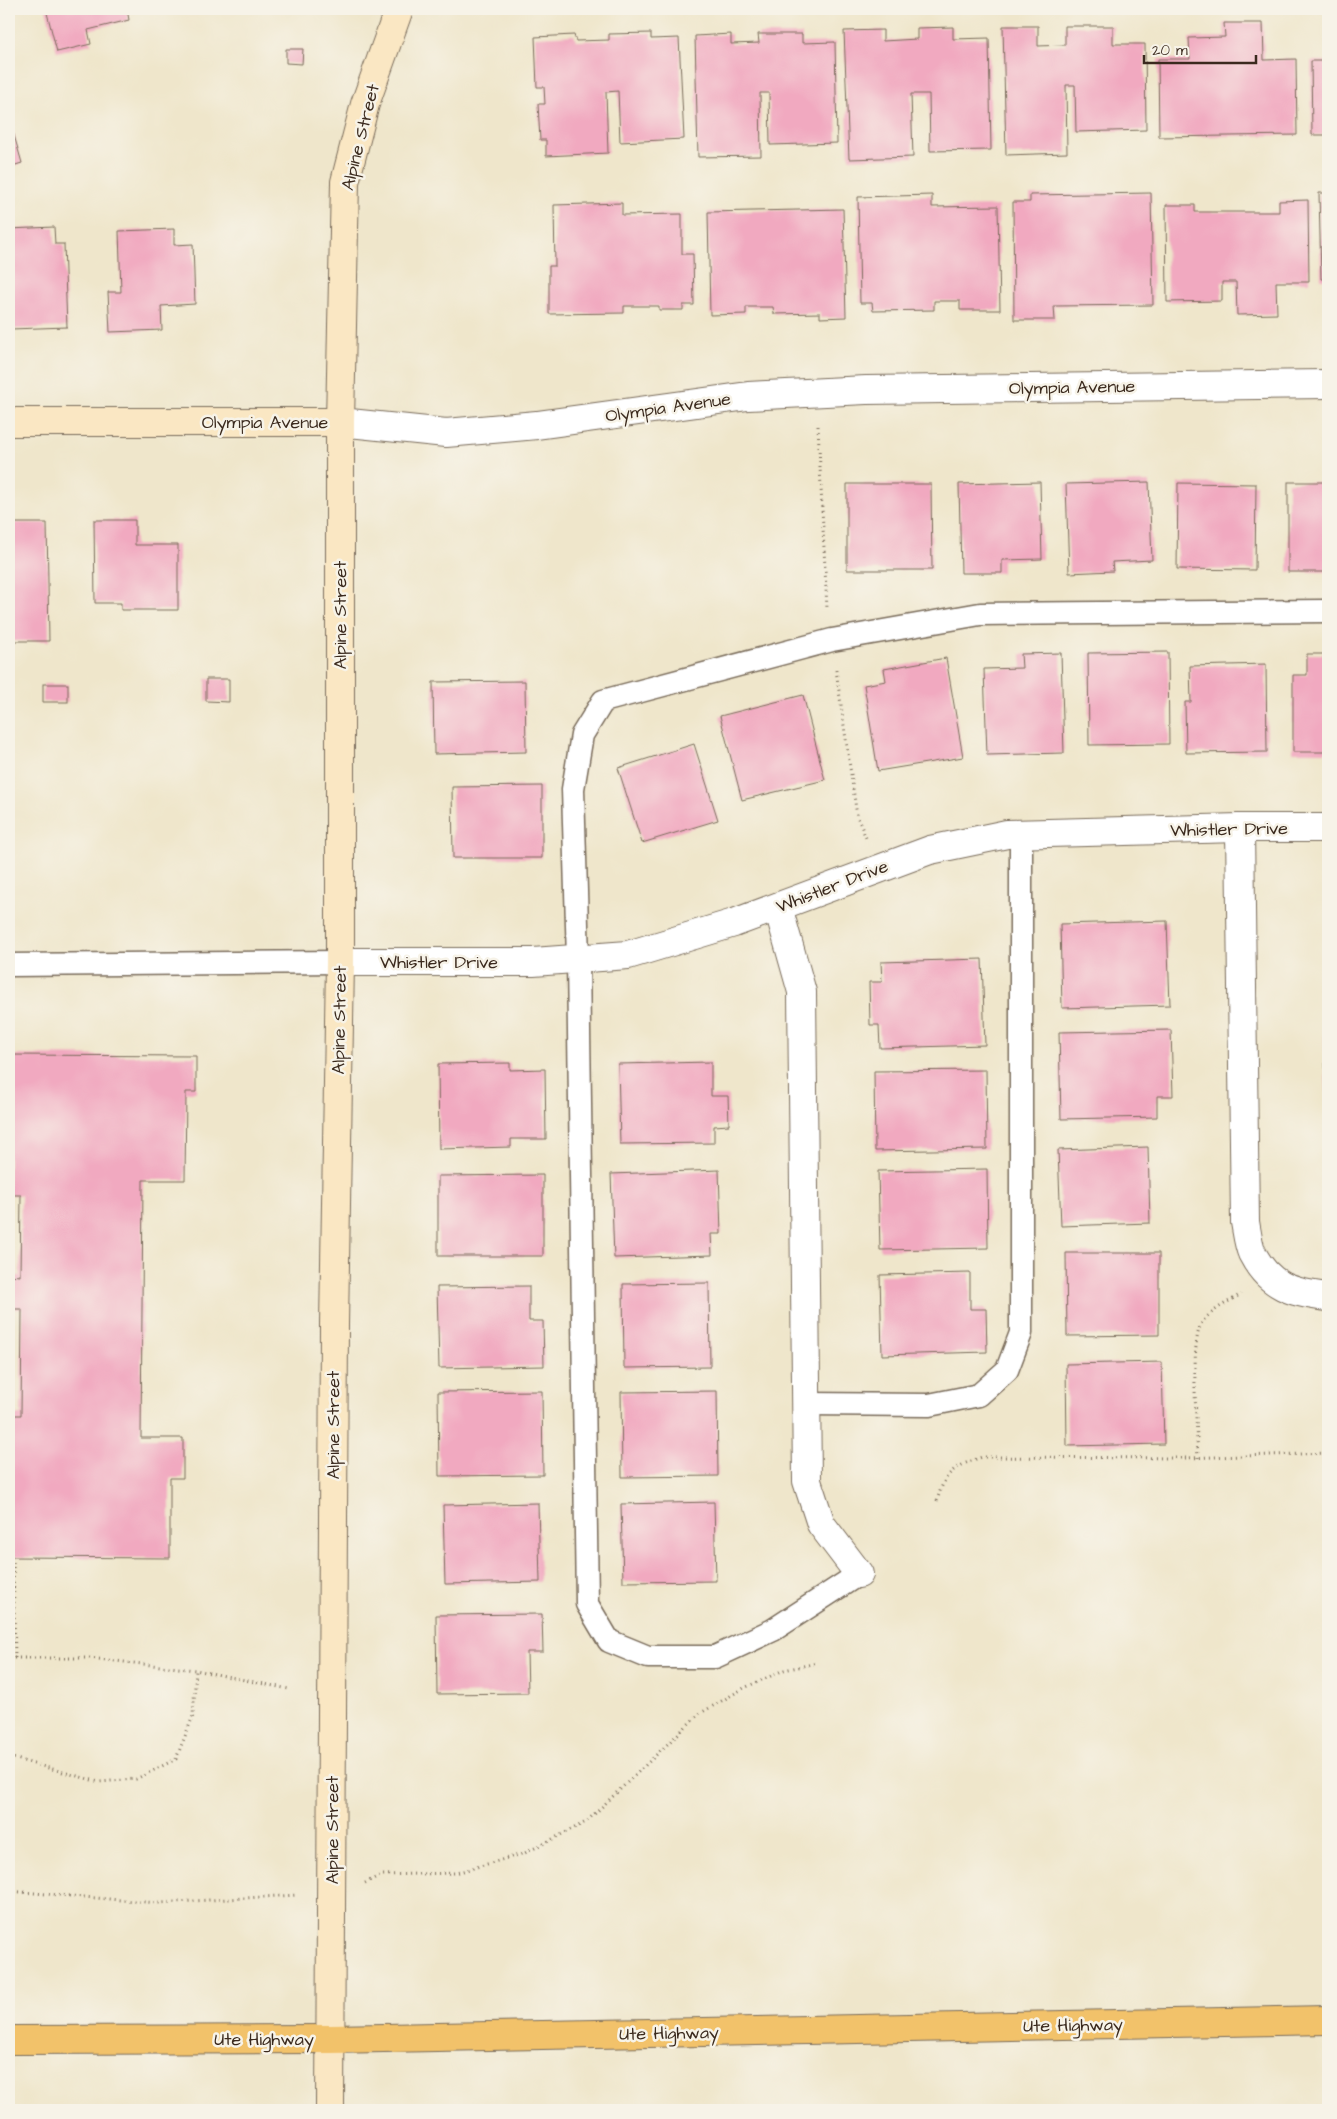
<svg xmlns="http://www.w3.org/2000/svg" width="1337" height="2119" viewBox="0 0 1337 2119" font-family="'Architects Daughter',sans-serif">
<rect width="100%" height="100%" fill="#f7f3e8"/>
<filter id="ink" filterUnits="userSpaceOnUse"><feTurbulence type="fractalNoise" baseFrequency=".02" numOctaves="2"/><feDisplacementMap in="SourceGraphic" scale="10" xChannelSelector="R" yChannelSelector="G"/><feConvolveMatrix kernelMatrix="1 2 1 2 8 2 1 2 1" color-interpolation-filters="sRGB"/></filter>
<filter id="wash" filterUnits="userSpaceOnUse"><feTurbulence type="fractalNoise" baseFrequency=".0096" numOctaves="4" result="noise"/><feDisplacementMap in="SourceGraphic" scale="20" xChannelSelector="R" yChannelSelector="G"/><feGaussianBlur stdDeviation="1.12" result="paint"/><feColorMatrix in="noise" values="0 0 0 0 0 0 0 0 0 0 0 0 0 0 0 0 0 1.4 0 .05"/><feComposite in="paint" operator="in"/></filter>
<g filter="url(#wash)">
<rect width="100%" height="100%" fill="#efe6cb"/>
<g id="blocks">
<g fill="#f1a9c0">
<polygon points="46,9 127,9 129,20 88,30 91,44 57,52"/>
<polygon points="1224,23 1263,23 1264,60 1296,59 1297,135 1159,137 1158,59 1190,59 1189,38 1225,37"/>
<polygon points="1003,26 1038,26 1038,46 1065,45 1065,26 1113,26 1113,44 1145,44 1146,130 1076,132 1075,85 1066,85 1067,153 1006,155"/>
<polygon points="953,27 953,39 989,38 991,150 930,151 929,94 911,94 913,157 849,159 844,31 883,30 883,41 917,39 917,28"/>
<polygon points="651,33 651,39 679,38 684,139 620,142 618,91 606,92 608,153 546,156 546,140 540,140 538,104 545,104 544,87 537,87 535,37 574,35 576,41 609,40 609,34"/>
<polygon points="731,34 731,44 759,43 758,34 802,34 802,43 835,42 837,143 770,145 769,93 760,93 761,156 698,157 695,36"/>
<polygon points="286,49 303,49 302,64 286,63"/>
<polygon points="1311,61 1328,61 1328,135 1312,135"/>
<polygon points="9,118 22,163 9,167"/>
<polygon points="1151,193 1153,305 1054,306 1055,320 1014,320 1013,202 1030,202 1030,195"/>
<polygon points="1319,193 1328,193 1328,279 1321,279"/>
<polygon points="932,195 932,207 998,206 1000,310 960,310 960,301 934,301 934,310 873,311 872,303 860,303 858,197"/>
<polygon points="1308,200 1309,282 1276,282 1277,314 1237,315 1236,282 1222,282 1222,301 1167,302 1166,205 1195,205 1195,212 1279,212 1279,201"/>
<polygon points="622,203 622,215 682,214 682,254 693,254 694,305 683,305 683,310 659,310 659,306 624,306 624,313 549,314 549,266 555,266 554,205"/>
<polygon points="843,209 846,317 820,318 820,313 774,314 773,307 746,307 746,314 710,315 708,212"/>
<polygon points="54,227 55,244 64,244 67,327 11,329 9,291 9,229"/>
<polygon points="174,229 174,245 193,244 195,304 161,306 162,330 110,332 108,292 121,292 119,231"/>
<polygon points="1040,482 1042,559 1002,560 1002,573 961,573 959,484"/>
<polygon points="1149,482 1152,560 1112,562 1113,571 1069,573 1066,484"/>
<rect x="1288" y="482" width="40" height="90"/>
<polygon points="1178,483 1256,484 1255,570 1177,569"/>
<polygon points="847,484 931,484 932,570 847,570"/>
<polygon points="94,520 135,520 135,545 178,545 178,610 121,610 121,603 95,603"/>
<polygon points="9,523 47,523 49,641 9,641"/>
<polygon points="1168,652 1169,744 1089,745 1088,653"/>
<polygon points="1061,653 1064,753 987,755 984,669 1022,668 1021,654"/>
<polygon points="1307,654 1328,654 1328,752 1293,752 1293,675 1307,675"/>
<polygon points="946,658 963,757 878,771 864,685 886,681 884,669"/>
<polygon points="1266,664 1267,752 1186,753 1185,702 1191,702 1190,666"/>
<polygon points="206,679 229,679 229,702 206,701"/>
<polygon points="525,681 526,752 434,754 433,682"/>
<rect x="43" y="684" width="25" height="18"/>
<polygon points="803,695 825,780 742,800 720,716"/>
<polygon points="694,744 718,820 642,843 618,768"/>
<polygon points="542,786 542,858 453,858 452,787"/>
<polygon points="1167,921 1170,1005 1062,1008 1060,924"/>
<polygon points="982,959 985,1045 880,1048 879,1025 870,1025 869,982 882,982 881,962"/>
<polygon points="1171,1030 1173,1096 1157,1096 1157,1117 1061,1119 1059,1032"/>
<polygon points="1324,1035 1328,1035 1328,1111 1327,1111"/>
<polygon points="9,1055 196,1056 196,1092 186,1092 185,1180 143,1180 141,1438 183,1438 183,1478 170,1478 170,1558 9,1557 9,1415 21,1415 22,1309 9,1309 9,1275 20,1276 21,1195 9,1195"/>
<polygon points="711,1062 711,1096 728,1096 729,1125 714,1126 714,1143 620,1144 618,1064"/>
<polygon points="510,1063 510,1070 545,1069 546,1139 511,1139 511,1147 439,1149 438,1064"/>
<polygon points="986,1070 987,1149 875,1151 874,1071"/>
<polygon points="1148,1147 1150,1223 1061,1226 1058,1150"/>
<polygon points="987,1169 988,1248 880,1250 878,1171"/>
<polygon points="719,1170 721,1234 711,1234 712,1255 614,1258 611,1174"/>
<polygon points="543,1175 543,1256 438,1256 438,1176"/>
<polygon points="1066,1253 1159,1253 1159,1335 1067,1336"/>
<polygon points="970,1273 970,1309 986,1309 987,1352 882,1355 880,1275"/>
<polygon points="709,1283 710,1367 624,1368 623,1284"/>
<polygon points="529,1286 529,1321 543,1321 544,1366 439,1368 437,1287"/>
<polygon points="1162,1362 1164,1444 1067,1446 1066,1364"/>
<polygon points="542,1391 543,1475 439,1476 438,1392"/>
<polygon points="717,1391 718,1476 622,1477 621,1392"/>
<polygon points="714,1502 716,1581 623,1582 621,1504"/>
<polygon points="538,1503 540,1582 445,1584 443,1505"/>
<polygon points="542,1614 543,1652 527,1652 528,1693 437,1694 436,1615"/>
</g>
</g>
</g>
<g filter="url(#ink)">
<use href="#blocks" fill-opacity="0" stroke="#7a6c5b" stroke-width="1"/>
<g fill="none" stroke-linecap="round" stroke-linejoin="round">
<defs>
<g id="lane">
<polyline points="9,965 340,962"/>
<polyline points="806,1404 929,1405 979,1395 1007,1370 1021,1333 1021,833"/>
<polyline points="859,1574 773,1630 715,1657 648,1657 609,1641 587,1604 578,959 573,789 582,735 603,701 832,640 980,614 1328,611"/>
</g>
<g id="street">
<polyline points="340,422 446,433 537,425 748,396 866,390 1328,384"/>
<path d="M1240 828 1245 1222C1247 1232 1248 1244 1252 1253 1269 1287 1293 1293 1328 1297"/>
<polyline points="778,907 802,992 807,1481 821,1524 859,1574"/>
<polyline points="340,962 533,962 628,955 734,923 930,850 1007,834 1240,828 1328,828"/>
</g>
<g id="secondary">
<polyline points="9,422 340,422"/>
<polyline points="330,2110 334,1325 340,962 340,422 345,182 365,104 399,9"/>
</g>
<polyline id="primary" points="9,2040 331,2039 1328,2020"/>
</defs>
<use href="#lane" stroke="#7a6c5b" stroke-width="25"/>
<use href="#street" stroke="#7a6c5b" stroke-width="30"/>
<use href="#secondary" stroke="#7a6c5b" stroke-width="30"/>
<use href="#primary" stroke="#7a6c5b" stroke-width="30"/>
<g stroke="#7a6c5b" stroke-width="3" stroke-dasharray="1 4" stroke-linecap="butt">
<polyline points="818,426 827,609"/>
<polyline points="836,670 857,816 866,838"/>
<path d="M1198 1458C1197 1430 1190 1345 1201 1324 1209 1311 1229 1302 1241 1294"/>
<path d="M937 1501C945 1471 954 1467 982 1457L1186 1458 1328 1453"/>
<polyline points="13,1557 15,1658"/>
<polyline points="9,1658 89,1658 196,1670 289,1689"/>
<polyline points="9,1757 99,1782 136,1779 176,1759 193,1716 196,1670"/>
<polyline points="365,1883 381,1875 456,1873 525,1853 586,1822 699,1714 744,1688 784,1670 817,1663"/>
<polyline points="9,1891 158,1903 297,1895"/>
</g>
<use href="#lane" stroke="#fff" stroke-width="22"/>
<use href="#street" stroke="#fff" stroke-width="28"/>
<use href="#secondary" stroke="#fae7c3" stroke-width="28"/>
<use href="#primary" stroke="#f2c26a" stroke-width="28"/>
</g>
</g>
<g text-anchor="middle" stroke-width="5" stroke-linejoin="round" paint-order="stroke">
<g font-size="18" fill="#3b2a1e" stroke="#f7f3e8">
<text transform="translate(360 137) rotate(-76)" y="6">Alpine Street</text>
<text transform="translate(1072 387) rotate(-1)" y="6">Olympia Avenue</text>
<text transform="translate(668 407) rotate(-8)" y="6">Olympia Avenue</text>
<text x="265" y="428">Olympia Avenue</text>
<text transform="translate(340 615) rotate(-90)" y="6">Alpine Street</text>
<text transform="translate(1229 829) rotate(-1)" y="6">Whistler Drive</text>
<text transform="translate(832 886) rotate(-21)" y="6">Whistler Drive</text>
<text x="439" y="968">Whistler Drive</text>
<text transform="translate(339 1020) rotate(-89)" y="6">Alpine Street</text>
<text transform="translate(333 1425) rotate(-90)" y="6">Alpine Street</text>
<text transform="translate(332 1830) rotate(-90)" y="6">Alpine Street</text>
<text transform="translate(1073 2025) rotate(-1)" y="6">Ute Highway</text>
<text transform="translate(669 2033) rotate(-1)" y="6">Ute Highway</text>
<text x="264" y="2045">Ute Highway</text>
</g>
</g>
<rect width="1337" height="2119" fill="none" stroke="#f7f3e8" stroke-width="30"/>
<path d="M1144 55v8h112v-8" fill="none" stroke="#3b2a1e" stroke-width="2.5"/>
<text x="1152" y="55" font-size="15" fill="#3b2a1e" stroke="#f7f3e8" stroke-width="4" paint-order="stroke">20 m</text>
</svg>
